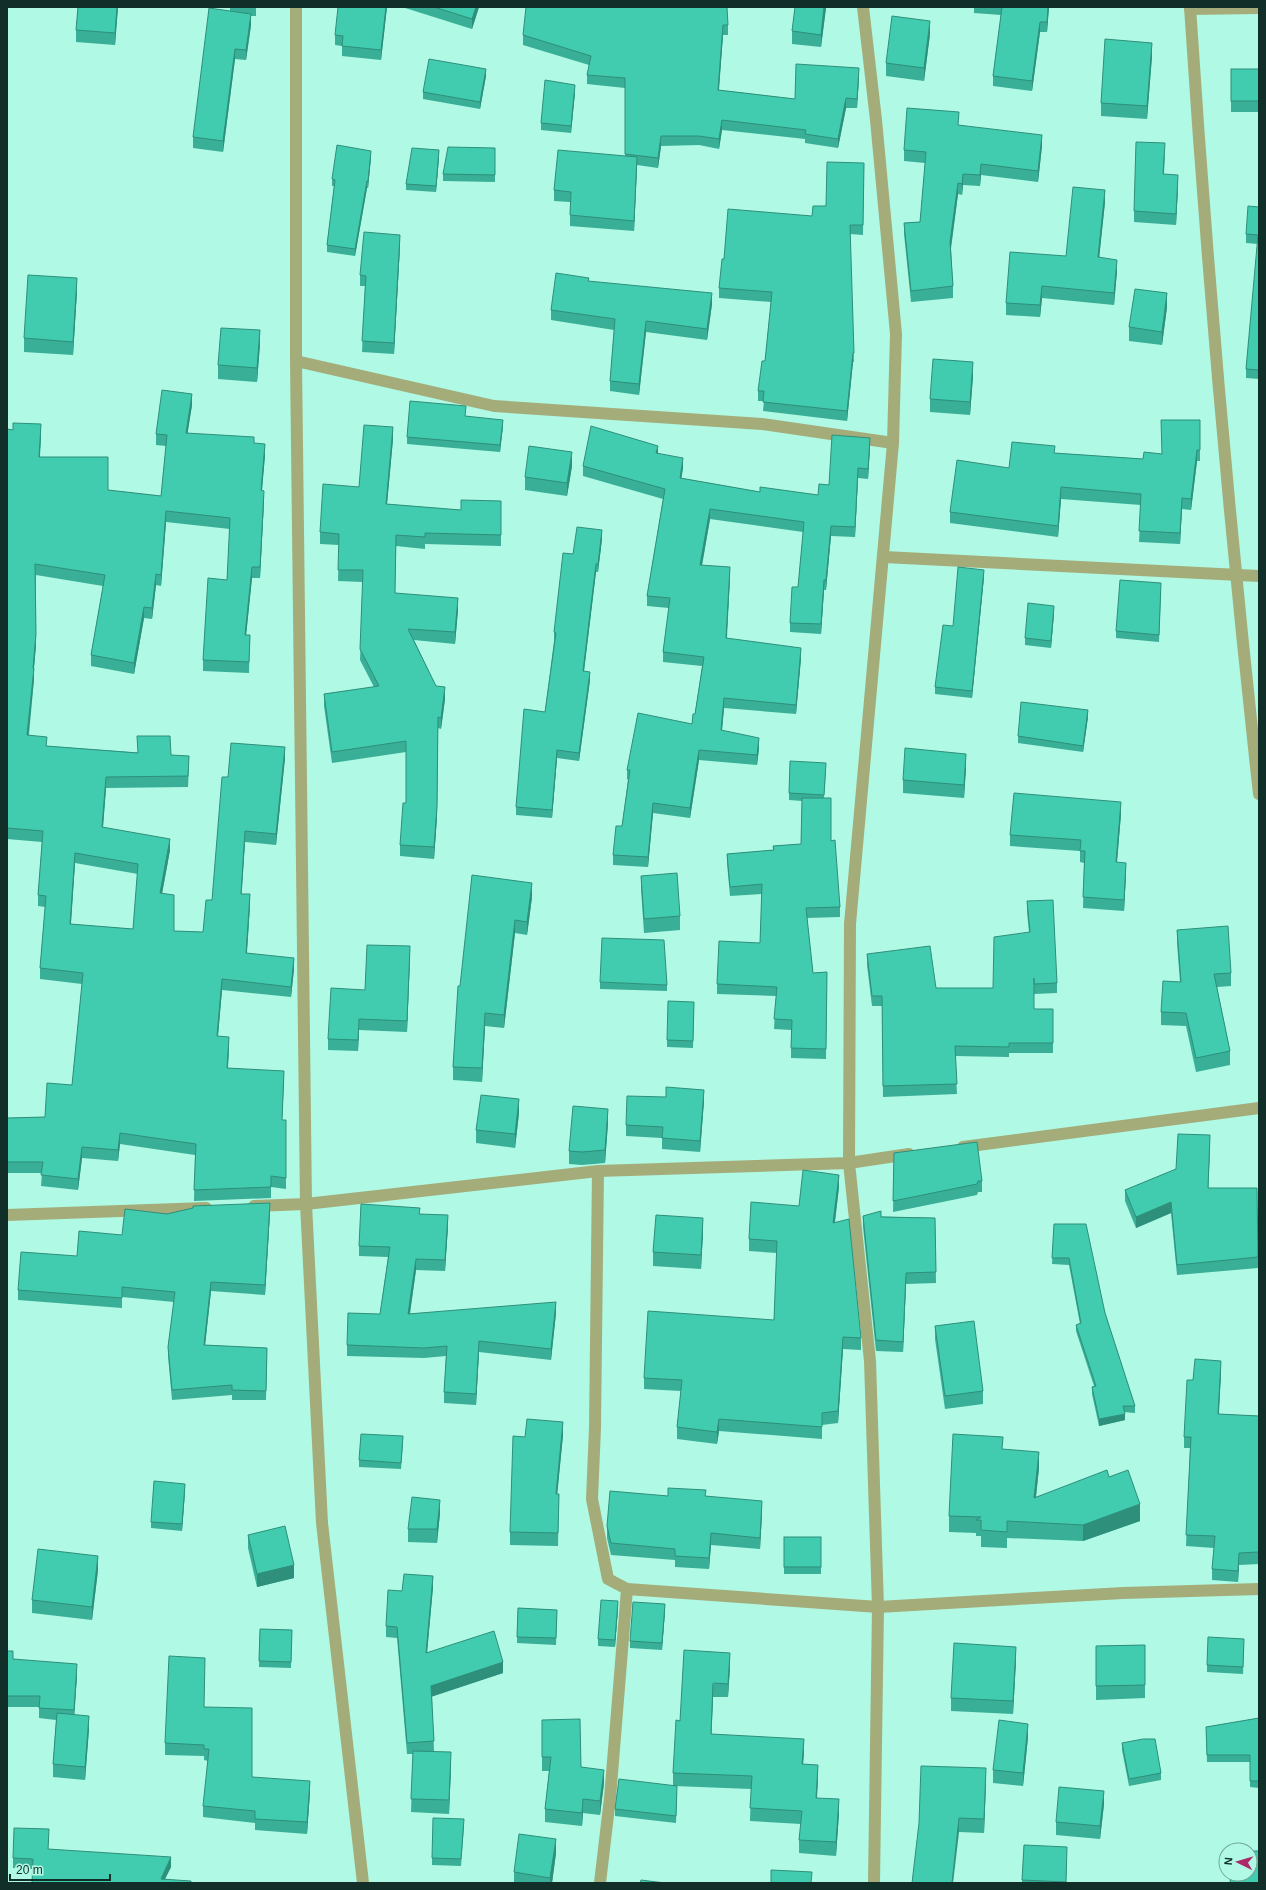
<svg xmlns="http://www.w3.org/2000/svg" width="1266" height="1890" viewBox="0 0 1266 1890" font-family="Arial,sans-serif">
<rect width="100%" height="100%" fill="#b0f9e5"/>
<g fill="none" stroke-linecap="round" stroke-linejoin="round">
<g stroke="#a4ad79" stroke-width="12">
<polyline points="296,7 296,361 306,1204 322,1523 363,1883"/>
<polyline points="863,7 876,120 896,334 893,443 850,924 849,1163 870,1361 878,1607 874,1883"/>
<path d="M1190 7C1207 270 1230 532 1259 794"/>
<polyline points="1190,9 1259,8"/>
<polyline points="296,361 494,406 762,424 893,443"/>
<polyline points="884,557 1259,576"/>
<polyline points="963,1147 1259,1108"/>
<polyline points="598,1171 595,1428 592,1499 608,1579 627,1589 610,1798 600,1883"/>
<polyline points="254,1206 306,1204 598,1171 849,1163 909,1154"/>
<polyline points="7,1215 206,1208"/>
<polyline points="627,1589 878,1607 1123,1593 1259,1589"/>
</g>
</g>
<g fill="#38af96" fill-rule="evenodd">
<polygon points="78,7 118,7 115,45 76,42 76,30"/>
<polygon points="230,7 256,7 256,16 251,16 251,25 246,60 235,59 223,152 193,148 193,137 230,11"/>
<polygon points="387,7 381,60 342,56 342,46 335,45 335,35"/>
<polygon points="402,7 479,7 472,29"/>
<polygon points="826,7 821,47 792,44 792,31"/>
<polygon points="974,7 1049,7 1047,32 1040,32 1032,91 993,86 993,76 1001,15 974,13"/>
<polygon points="728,25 728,35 723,35 719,90 795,99 859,77 857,108 846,108 838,148 805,143 805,139 722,130 719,149 699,145 661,146 658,168 637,165 634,231 570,226 570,202 554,201 554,190 625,156 625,88 587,84 587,75 589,65 523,45 523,35"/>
<polygon points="930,34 924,81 886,76 886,63"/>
<polygon points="1152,56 1147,119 1101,116 1101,103"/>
<rect x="1231" y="69" width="28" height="43"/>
<polygon points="486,76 480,109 423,99 423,92"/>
<polygon points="575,92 571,133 541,130 541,123"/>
<polygon points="959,125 1042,146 1038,182 981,175 980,186 963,185 962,195 958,194 951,249 953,286 953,298 911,302 904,234 904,223 920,222 925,163 904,161 904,150"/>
<polygon points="495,148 495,182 443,181 443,174"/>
<polygon points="1165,154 1164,174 1178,186 1176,225 1134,222 1134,211"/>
<polygon points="371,157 368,188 367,188 355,256 327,252 327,245 334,186 332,186 332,179"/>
<polygon points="439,157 436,192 406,190 406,184"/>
<polygon points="864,163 863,235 850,234 854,362 853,362 847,421 763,411 764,401 758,401 758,391 765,361 771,302 719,298 719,288 724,259 812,216 826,206"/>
<polygon points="1105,202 1099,258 1117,271 1114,305 1042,298 1040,317 1006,315 1006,303 1066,256"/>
<polygon points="1259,207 1259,379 1246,378 1246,369 1258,244 1246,243 1246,234"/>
<polygon points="400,246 394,354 362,352 365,286 360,286 360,275"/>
<polygon points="589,281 712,304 707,340 646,332 639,395 610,391 610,381 614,330 551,320 551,310"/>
<polygon points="77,291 73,355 24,352 24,338"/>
<polygon points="1167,307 1162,345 1129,341 1129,327"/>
<polygon points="260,344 257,382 218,379 218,365"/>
<polygon points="973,376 970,415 930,412 930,399"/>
<path d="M192 405 187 433 254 443 265 455 262 490 264 501 260 578H252L246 635H250L249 673 203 671V660L227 580 230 529 166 522 161 586 156 585 152 619 144 618 134 674 91 666V655L103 586 36 575V645L34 668V679L29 735 47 746 171 755 189 767 188 787 106 788 103 828 170 850 162 894 174 931 203 932 212 900 228 777 285 758 276 845 245 842 241 894 250 905 247 953 294 969 291 997 222 990 218 1036 229 1048 228 1068 284 1082 282 1120H286V1189L271 1187V1198L194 1201 195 1155 120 1144 118 1161 82 1158 78 1190 41 1186 42 1173H7V1118L45 1117 72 1085 82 984 40 979V968L45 907 38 906V895L42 842 7 839V429L41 435 40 457 108 490 161 496 166 446 156 445V434ZM75 863 138 874 133 929 71 924Z"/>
<polygon points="466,416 503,426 500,452 407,444 407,437"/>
<polygon points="1200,420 1200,461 1197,461 1191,510 1182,509 1180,544 1139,542 1141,505 1061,499 1058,537 950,523 950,512 1009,468 1055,453 1143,459 1161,454"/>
<polygon points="393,439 387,504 461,510 501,501 501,546 425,544 425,549 396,546 395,593 458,610 455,644 414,640 436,686 445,699 441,729 438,728 437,817 434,859 400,856 400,845 406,803 406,752 332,763 324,706 324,694 374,687 360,660 363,582 338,581 339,545 320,544 320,532 359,487"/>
<polygon points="870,447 868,479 858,478 855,537 831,536 826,590 824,590 821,634 790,632 790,623 798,587 803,532 710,519 702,566 730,577 727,638 801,658 796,714 724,708 722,730 759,748 757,765 699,760 690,818 653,813 648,867 613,865 613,855 622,826 628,780 627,779 627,770 692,724 695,714 702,666 663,662 663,652 669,608 647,606 647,596 663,499 583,476 583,466 658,454 683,468 681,478 760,492 818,495"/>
<polygon points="572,466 567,496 525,490 525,477"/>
<polygon points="602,539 598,572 596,572 584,671 590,680 579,761 557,758 552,818 516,815 516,807 545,712 554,641 554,632 573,554"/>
<polygon points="984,577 972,698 935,694 935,687 953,626"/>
<polygon points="1161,590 1159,642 1116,638 1116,631"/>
<polygon points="1054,613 1051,648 1025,645 1025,638"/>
<polygon points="1088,717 1083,752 1018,743 1018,736"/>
<polygon points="966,768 964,798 903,793 903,780"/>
<polygon points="826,770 824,798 840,907 840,917 807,918 813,973 827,972 826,1059 791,1058 791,1030 774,1029 776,996 717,994 717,984 760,943 762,894 730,896 727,863 727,854 773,850 773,846 801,844 802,801 789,800 789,793"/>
<polygon points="1121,814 1117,862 1126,874 1124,911 1083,908 1084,863 1080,862 1080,851 1010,846 1010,835"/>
<polygon points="641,876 680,916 680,930 644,933 641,889"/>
<polygon points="532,897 527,935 515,933 504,1028 485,1026 482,1082 453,1080 453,1067 460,986"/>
<polygon points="1027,901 1057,983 1057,993 1034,994 1034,989 1034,1009 1053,1009 1053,1053 1009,1053 1009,1057 955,1056 957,1094 883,1097 882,1006 872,1006 867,965 867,954 936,988 993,988 1029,932 1027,912"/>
<polygon points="1177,930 1231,973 1231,986 1217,987 1230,1051 1230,1065 1196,1072 1186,1026 1161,1025 1161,1012 1180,982 1177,943"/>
<polygon points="410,957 407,1032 359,1030 358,1051 328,1050 328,1039 365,990"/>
<polygon points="600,982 667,985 667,991 600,989"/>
<polygon points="694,1002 693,1048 667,1047 667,1040"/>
<polygon points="704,1101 700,1152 662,1149 662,1138 626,1136 626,1125"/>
<polygon points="519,1113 515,1148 476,1143 476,1130"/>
<polygon points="608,1123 605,1163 582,1165 569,1164 569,1151"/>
<polygon points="1210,1145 1208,1188 1258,1257 1258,1268 1177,1275 1171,1213 1136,1228 1125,1201 1125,1190 1176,1169"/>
<polygon points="894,1153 982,1181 982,1192 978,1192 977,1195 893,1212"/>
<polygon points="839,1187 835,1223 861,1338 861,1350 843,1349 838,1423 822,1425 822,1439 719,1431 717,1444 677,1439 677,1427 681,1391 644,1389 644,1378 774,1320 777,1253 749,1251 749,1239 799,1206"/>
<polygon points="270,1213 265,1295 211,1291 205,1345 267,1348 266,1400 232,1400 232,1395 172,1400 168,1356 168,1347 174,1302 122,1297 122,1308 18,1300 18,1290 77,1256 167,1214"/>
<polygon points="420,1214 448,1226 445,1271 416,1270 410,1314 556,1313 551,1360 479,1352 476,1405 444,1403 444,1392 446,1356 424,1358 347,1356 347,1345 380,1314 388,1257 359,1256 359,1246"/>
<polygon points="863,1216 935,1218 936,1283 906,1284 903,1352 876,1351 863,1227"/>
<polygon points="1054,1224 1105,1313 1135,1406 1135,1413 1124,1412 1125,1420 1099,1426 1092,1394 1092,1387 1094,1386 1076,1331 1076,1325 1080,1324 1069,1265 1052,1264"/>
<polygon points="703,1232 701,1269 653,1266 653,1252"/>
<polygon points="935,1326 983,1391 983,1404 945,1409 935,1339"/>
<polygon points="1221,1372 1219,1414 1259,1416 1259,1564 1239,1565 1238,1582 1212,1580 1212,1569 1214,1548 1186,1546 1190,1448 1184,1448 1184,1437 1193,1380"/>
<polygon points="563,1435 557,1494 559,1494 558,1546 510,1545 510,1532 525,1437"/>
<polygon points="403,1443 401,1469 359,1467 359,1460"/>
<polygon points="1003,1449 1039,1468 1036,1497 1109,1477 1140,1521 1083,1541 1007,1538 1007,1548 981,1547 981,1536 976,1536 976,1533 949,1532 949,1516"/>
<polygon points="185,1491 182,1531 151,1528 151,1522"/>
<polygon points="668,1496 706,1496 762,1513 760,1549 711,1545 709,1569 675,1567 675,1560 611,1555 607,1538 607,1526"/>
<polygon points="440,1513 437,1543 408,1542 408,1529"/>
<polygon points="248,1535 294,1578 257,1587 248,1548"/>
<rect x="784" y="1537" width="37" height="37"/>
<polygon points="98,1570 92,1620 32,1613 32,1600"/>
<polygon points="433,1587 427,1653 503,1673 432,1696 434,1751 451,1766 449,1814 411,1812 413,1754 407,1754 397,1638 386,1637 386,1626 402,1591"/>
<polygon points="518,1608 557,1610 556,1645 517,1643"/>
<polygon points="618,1608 615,1647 598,1646 598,1639"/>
<polygon points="665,1611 662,1650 630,1648 630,1641"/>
<polygon points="260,1629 292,1630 291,1668 259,1667"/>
<polygon points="1145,1645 1145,1698 1096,1700 1096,1646"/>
<polygon points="1244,1646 1243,1674 1207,1672 1207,1665"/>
<polygon points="7,1651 13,1659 77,1675 74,1715 89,1729 85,1780 53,1777 53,1764 56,1720 39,1718 39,1707 7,1707"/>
<polygon points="1016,1660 1013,1714 951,1711 951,1698"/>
<polygon points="730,1666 728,1697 713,1697 711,1734 804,1752 803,1764 818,1778 817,1798 839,1813 836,1856 799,1853 799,1840 801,1824 750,1821 751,1789 674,1786 677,1793 676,1823 615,1816 615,1809 673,1786 673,1773 680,1721"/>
<polygon points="204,1707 252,1777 310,1792 307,1834 255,1830 255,1823 203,1817 203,1806 208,1761 204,1760 204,1756 165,1755 165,1743"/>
<polygon points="1259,1718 1259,1788 1250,1787 1250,1762 1207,1762 1206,1727"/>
<polygon points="542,1720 581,1767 604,1783 600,1815 583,1813 582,1826 545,1822 545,1809 549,1771 542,1771"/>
<polygon points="1028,1737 1023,1786 993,1783 993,1770"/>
<polygon points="1122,1743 1161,1773 1161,1780 1129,1786 1122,1750"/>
<polygon points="986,1781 984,1833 959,1832 912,1883"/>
<polygon points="1104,1804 1100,1839 1056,1835 1056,1822"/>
<polygon points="464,1826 461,1866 432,1865 432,1858"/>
<polygon points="49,1839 48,1849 171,1867 165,1879 191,1883 33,1869 13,1868 13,1858"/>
<polygon points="1024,1845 1067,1860 1066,1883 1022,1883"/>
<polygon points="556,1853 552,1883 514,1883 514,1872"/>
</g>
<g fill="#2e8f7a">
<polygon points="117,7 118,7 115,45 115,33"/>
<polygon points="386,7 387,7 381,60 381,50"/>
<polygon points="476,7 479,7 472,29 472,19"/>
<polygon points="824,7 826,7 826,8 821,47 821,35"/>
<polygon points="1048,7 1049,7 1047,32 1047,22"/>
<polygon points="251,14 251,25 246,60 246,50"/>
<polygon points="930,21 930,34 924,81 924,68"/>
<polygon points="1040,22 1040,32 1032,91 1032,81"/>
<polygon points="723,25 723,35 718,100 718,90"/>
<polygon points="1152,43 1152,56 1147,119 1147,106"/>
<polygon points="235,49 235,59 223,152 223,141"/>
<polygon points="859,68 859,77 857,108 857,99"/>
<polygon points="486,69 486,76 480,109 480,102"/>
<polygon points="575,85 575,92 571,133 571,126"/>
<polygon points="846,98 846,108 838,148 838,139"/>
<polygon points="722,120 722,130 719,149 719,139"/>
<polygon points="1042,135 1042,146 1038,182 1038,171"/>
<polygon points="661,136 661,146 658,168 658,158"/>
<polygon points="439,150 439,157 436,192 436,186"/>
<polygon points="371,151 371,157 368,188 368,181"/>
<polygon points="637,157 637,167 634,231 634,221"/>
<polygon points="981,164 981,175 980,186 980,175"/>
<polygon points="963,174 963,185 962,195 962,184"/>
<polygon points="1178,175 1178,186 1176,225 1176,214"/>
<polygon points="367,181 367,188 355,256 355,249"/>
<polygon points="958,183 958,194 950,253 950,242"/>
<polygon points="1105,190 1105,202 1098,269 1098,257"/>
<polygon points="400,235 400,246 394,354 394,343"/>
<polygon points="1117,260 1117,271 1114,305 1114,293"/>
<polygon points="77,278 77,291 73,355 73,342"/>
<polygon points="1042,286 1042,298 1040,317 1040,305"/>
<polygon points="712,293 712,304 707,340 707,329"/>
<polygon points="1167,293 1167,307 1162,345 1162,332"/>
<polygon points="646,321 646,332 639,395 639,384"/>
<polygon points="260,330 260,344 257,382 257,368"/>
<polygon points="853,353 853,362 847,421 847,411"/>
<polygon points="973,362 973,376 970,415 970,402"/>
<polygon points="192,394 192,405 186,444 186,433"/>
<polygon points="503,420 503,426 500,452 500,445"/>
<polygon points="41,424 41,435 39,468 39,457"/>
<polygon points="393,427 393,439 386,515 386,504"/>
<polygon points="870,438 870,447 868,479 868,469"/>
<polygon points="265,444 265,455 261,501 261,490"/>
<polygon points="658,446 658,456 656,453"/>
<polygon points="1197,450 1197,461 1191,510 1191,499"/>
<polygon points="572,452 572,466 567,496 567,483"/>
<polygon points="683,458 683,468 680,488 680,478"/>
<polygon points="858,468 858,478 855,537 855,527"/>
<polygon points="1061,487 1061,499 1058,537 1058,526"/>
<polygon points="264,491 264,501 260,578 260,567"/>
<polygon points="1182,498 1182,509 1180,544 1180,533"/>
<polygon points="710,509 710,519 700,575 700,565"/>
<polygon points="166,511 166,522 161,586 161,575"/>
<polygon points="831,526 831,536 826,590 826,580"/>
<polygon points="602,530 602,539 598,572 598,564"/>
<polygon points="596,564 596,572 583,679 583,671"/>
<polygon points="252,567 252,578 245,646 245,635"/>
<polygon points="730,567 730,577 726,648 726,638"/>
<polygon points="984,570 984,577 972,698 972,691"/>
<polygon points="156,574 156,585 152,619 152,608"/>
<polygon points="824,580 824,590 821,634 821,624"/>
<polygon points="458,598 458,610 455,644 455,632"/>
<polygon points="1054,606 1054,613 1051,648 1051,641"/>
<polygon points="144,607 144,618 134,674 134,663"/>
<polygon points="36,634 36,645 33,679 33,668"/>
<polygon points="801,648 801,658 796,714 796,705"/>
<polygon points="34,668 34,679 27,746 27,735"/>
<polygon points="590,672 590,680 579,761 579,753"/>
<polygon points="445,687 445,699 441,729 441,718"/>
<polygon points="724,698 724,708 721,740 721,730"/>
<polygon points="1088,710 1088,717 1083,752 1083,746"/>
<polygon points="438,717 437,817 434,859 434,847"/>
<polygon points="759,738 759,748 757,765 757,755"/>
<polygon points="285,747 285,758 276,845 276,834"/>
<polygon points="557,750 557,758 552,818 552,810"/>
<polygon points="699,750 699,760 690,818 690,808"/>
<polygon points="966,754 966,768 964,798 964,785"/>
<polygon points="106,777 106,788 102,838 102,827"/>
<polygon points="1121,802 1121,814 1116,873 1116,862"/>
<polygon points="653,803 653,813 648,867 648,857"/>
<polygon points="245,831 245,842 241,905 241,894"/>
<polygon points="170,839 170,850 160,904 160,893"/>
<polygon points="75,853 75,863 70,935 70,924"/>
<polygon points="1126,863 1126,874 1124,911 1124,900"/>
<polygon points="532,883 532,897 527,935 527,922"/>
<polygon points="250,894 250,905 246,964 246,953"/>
<polygon points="515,920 515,933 504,1028 504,1015"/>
<polygon points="410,946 410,957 407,1032 407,1021"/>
<polygon points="294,958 294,969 291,997 291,987"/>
<polygon points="222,979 222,990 217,1047 217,1036"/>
<polygon points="485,1013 485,1026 482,1082 482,1068"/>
<polygon points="359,1019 359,1030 358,1051 358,1040"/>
<polygon points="229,1037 229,1048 227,1079 227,1068"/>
<polygon points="704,1090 704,1101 700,1152 700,1141"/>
<polygon points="519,1099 519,1113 515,1148 515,1134"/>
<polygon points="608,1109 608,1123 605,1163 605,1150"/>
<polygon points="120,1133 120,1144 118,1161 118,1150"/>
<polygon points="1210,1135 1210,1145 1208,1198 1208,1188"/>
<polygon points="82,1147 82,1158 78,1190 78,1179"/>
<polygon points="839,1175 839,1187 833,1235 833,1223"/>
<polygon points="1171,1202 1171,1213 1136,1228 1136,1217"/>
<polygon points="270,1203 270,1213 265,1295 265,1285"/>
<polygon points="448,1215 448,1226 445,1271 445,1260"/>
<polygon points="703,1218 703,1232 701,1269 701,1255"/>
<polygon points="416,1259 416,1270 408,1325 408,1314"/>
<polygon points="906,1273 906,1284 903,1352 903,1342"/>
<polygon points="211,1282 211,1291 204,1355 204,1345"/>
<polygon points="556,1302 556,1313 551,1360 551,1349"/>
<polygon points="843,1337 843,1349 838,1423 838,1411"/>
<polygon points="479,1341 479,1352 476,1405 476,1394"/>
<polygon points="1221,1361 1221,1372 1218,1425 1218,1414"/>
<polygon points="1125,1414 1125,1420 1099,1426 1099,1419"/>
<polygon points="719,1419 719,1431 717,1444 717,1432"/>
<polygon points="563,1422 563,1435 556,1507 556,1494"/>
<polygon points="1039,1452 1039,1468 1034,1514 1034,1498"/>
<polygon points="185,1484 185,1491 182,1531 182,1524"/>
<polygon points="440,1500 440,1513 437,1543 437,1529"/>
<polygon points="762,1501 762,1513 760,1549 760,1538"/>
<polygon points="1140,1504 1140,1521 1083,1541 1083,1525"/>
<polygon points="711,1533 711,1545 709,1569 709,1558"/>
<polygon points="1239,1553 1239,1565 1238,1582 1238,1571"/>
<polygon points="98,1556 98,1570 92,1620 92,1607"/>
<polygon points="294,1565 294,1578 257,1587 257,1574"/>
<polygon points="433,1576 433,1587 426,1664 426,1653"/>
<polygon points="618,1601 618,1608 615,1647 615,1640"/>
<polygon points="665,1604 665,1611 662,1650 662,1643"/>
<polygon points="1016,1647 1016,1660 1013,1714 1013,1701"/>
<polygon points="730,1653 730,1666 728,1697 728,1684"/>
<polygon points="503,1662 503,1673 431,1697 431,1686"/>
<polygon points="77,1664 77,1675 74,1721 74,1710"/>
<polygon points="713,1683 713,1697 711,1747 711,1734"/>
<polygon points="89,1716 89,1729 85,1780 85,1767"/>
<polygon points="1028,1724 1028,1737 1023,1786 1023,1773"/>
<polygon points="804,1739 804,1752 802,1777 802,1764"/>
<polygon points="451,1752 451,1766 449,1814 449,1800"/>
<polygon points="818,1765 818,1778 816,1811 816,1798"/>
<polygon points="986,1768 986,1781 984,1833 984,1819"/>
<polygon points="604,1770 604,1783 600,1815 600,1801"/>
<polygon points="310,1781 310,1792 307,1834 307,1822"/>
<polygon points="1104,1791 1104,1804 1100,1839 1100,1826"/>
<polygon points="583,1799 583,1813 582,1826 582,1813"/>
<polygon points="839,1799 839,1813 836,1856 836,1842"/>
<polygon points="959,1818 959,1832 953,1883 952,1883"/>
<polygon points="556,1839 556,1853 552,1883 550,1883 550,1878"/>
<polygon points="171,1857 171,1867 163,1883 161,1879"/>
</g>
<g fill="#41ccaf" stroke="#2e8f7a" fill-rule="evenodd">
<polygon points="78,7 117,7 115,33 76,30"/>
<polygon points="338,7 386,7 381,50 342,46 343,36 335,35"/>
<polygon points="434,7 476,7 472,19"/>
<polygon points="526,7 727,7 728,25 723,25 718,90 795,99 796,64 859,68 857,99 846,98 838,139 805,134 806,130 722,120 719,139 699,136 661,136 658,158 625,154 625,78 587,75 591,56 523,35"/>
<polygon points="795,7 824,7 821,35 792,31"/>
<polygon points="1002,7 1048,7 1047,22 1040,22 1032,81 993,76"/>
<polygon points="209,8 251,14 246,50 235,49 223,141 193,137"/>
<polygon points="892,16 930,21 924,68 886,63"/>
<polygon points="1105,39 1152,43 1147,106 1101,103"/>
<polygon points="429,59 486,69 480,102 423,92"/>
<rect x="1231" y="69" width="28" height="32"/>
<polygon points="545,80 575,85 571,126 541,123"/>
<polygon points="907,108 959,112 958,125 1042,135 1038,171 981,164 980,175 963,174 962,184 958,183 950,242 953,286 911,291 904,223 920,222 926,152 904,150"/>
<polygon points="1136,142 1165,143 1163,174 1178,175 1176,214 1134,211"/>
<polygon points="337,145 371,151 368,181 367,181 355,249 327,245 335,180 332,179"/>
<polygon points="448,147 495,148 495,175 443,174"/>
<polygon points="412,148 439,150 436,186 406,184"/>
<polygon points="558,150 637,157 634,221 570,215 571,192 554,190"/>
<polygon points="827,162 864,163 863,225 850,225 854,353 853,353 847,411 763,402 764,391 758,391 762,361 765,361 772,292 719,288 722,259 724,259 728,209 812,216 813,206 826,206"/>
<polygon points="1073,187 1105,190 1098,257 1117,260 1114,293 1042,286 1040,305 1006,303 1010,252 1066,256"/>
<polygon points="1248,206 1259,207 1259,370 1246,369 1258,235 1246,234"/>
<polygon points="364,232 400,235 394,343 362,341 366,276 360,275"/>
<polygon points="556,273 589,278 588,281 712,293 707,329 646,321 639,384 610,381 615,319 551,310"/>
<polygon points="28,275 77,278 73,342 24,338"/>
<polygon points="1135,289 1167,293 1162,332 1129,327"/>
<polygon points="221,328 260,330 257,368 218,365"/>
<polygon points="933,359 973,362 970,402 930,399"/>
<path d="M162 390 192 394 186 433 254 437V443L265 444 261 490 264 491 260 567H252L245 635H250L249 662 203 660 208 578 227 580 230 518 166 511 161 575 156 574 152 608 144 607 134 663 91 655 105 575 35 564 36 634 33 668H34L27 735 47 737 46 746 138 753 137 736H170L171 755 189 756 188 776 106 777 102 827 170 839 160 893 174 895V931L203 932 206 900H212L222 777H228L231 743 285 747 276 834 245 831 241 894H250L246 953 294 958 291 987 222 979 217 1036 229 1037 227 1068 284 1071 282 1120H286V1178L271 1176V1187L194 1190 196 1144 120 1133 118 1150 82 1147 78 1179 41 1175 43 1162H7V1118L45 1117 47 1083 72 1085 83 973 40 968 46 896 38 895 43 831 7 828V429L13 430V423L41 424 39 457H108V490L161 496 167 435 156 434ZM75 853 138 864 133 929 70 924Z"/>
<polygon points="410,401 466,406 465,416 503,420 500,445 407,437"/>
<polygon points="1161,420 1200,420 1200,450 1197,450 1191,499 1182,498 1180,533 1139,531 1141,494 1061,487 1058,526 950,512 957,460 1009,468 1012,442 1055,446 1054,453 1143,459 1144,452 1162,454"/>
<polygon points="364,425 393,427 386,504 461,510 461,500 501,501 501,535 425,533 425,537 396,535 395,593 458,598 455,632 408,629 436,686 445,687 441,718 438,717 437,806 434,847 400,845 403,803 406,803 406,741 332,752 324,694 379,686 360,649 363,570 338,570 339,534 320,532 323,484 359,487"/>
<polygon points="591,426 658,446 656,453 683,458 680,478 760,492 760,487 818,495 819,484 829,485 832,435 870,438 868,469 858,468 855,527 831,526 826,580 824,580 821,624 790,623 792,587 798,587 804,522 710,509 700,565 730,567 726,638 801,648 796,705 724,698 721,730 759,738 757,755 699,750 690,808 653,803 648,857 613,855 616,826 622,826 630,770 627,770 638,713 692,724 693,714 695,714 704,657 663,652 670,598 647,596 665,489 583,466"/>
<polygon points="529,446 572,452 567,483 525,477"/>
<polygon points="577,527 602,530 598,564 596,564 583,671 590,672 579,753 557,750 552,810 516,807 524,709 545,712 556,633 554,632 563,553 573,554"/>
<polygon points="958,567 984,570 972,691 935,687 943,625 953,626"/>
<polygon points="1120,580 1161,583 1159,635 1116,631"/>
<polygon points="1028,603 1054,606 1051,641 1025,638"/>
<polygon points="1021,702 1088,710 1083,746 1018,736"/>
<polygon points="905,748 966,754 964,785 903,780"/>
<polygon points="790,761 826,763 824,795 789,793"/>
<polygon points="1014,793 1121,802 1116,862 1126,863 1124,900 1083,897 1085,851 1080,851 1081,840 1010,835"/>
<polygon points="802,798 831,798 831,841 835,840 840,907 806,908 813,973 827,972 826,1049 791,1048 792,1020 774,1019 777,987 717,984 719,941 760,943 762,884 730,887 727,854 774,850 773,846 801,844"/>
<polygon points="677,873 680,916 644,919 641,876"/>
<polygon points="472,875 532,883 527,922 515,920 504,1015 485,1013 482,1068 453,1067 458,986 460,986"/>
<polygon points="1053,900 1057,983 1034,984 1034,978 1034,1009 1053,1009 1053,1043 1009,1043 1009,1047 955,1046 957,1084 883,1086 882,996 872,996 867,954 930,946 936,988 993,988 994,937 1030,932 1027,901"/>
<polygon points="1228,926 1231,973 1214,974 1230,1051 1196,1058 1186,1013 1161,1012 1163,981 1181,982 1177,930"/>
<polygon points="602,938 664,940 667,985 600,982"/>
<polygon points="367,945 410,946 407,1021 359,1019 358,1040 328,1039 331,988 365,990"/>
<polygon points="668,1001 694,1002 693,1041 667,1040"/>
<polygon points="666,1087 704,1090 700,1141 662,1138 663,1127 626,1125 627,1096 666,1097"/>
<polygon points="481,1095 519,1099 515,1134 476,1130"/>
<polygon points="573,1106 608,1109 605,1150 582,1152 569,1151"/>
<polygon points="1178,1134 1210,1135 1208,1188 1257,1188 1258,1257 1177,1265 1171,1202 1136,1217 1125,1190 1176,1169"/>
<polygon points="977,1142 982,1181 978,1181 977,1184 893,1201 894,1153"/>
<polygon points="803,1170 839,1175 833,1223 849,1219 861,1338 843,1337 838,1411 822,1413 822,1427 719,1419 717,1432 677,1427 682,1380 644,1378 648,1311 774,1320 777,1241 749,1239 751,1202 799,1206"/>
<polygon points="270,1203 265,1285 211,1282 204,1345 267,1348 266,1391 232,1390 232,1385 172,1390 168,1347 175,1292 122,1287 122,1298 18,1290 21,1252 77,1256 79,1231 122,1235 125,1209 167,1214 193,1208 193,1206"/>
<polygon points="361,1204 420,1208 419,1214 448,1215 445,1260 416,1259 408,1314 556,1302 551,1349 479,1341 476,1394 444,1392 447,1346 424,1348 347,1345 348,1313 380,1314 390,1247 359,1246"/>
<polygon points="881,1211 881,1217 935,1218 936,1272 906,1273 903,1342 876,1340 863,1216"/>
<polygon points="656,1215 703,1218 701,1255 653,1252"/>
<polygon points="1054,1224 1086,1224 1105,1313 1135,1406 1123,1406 1125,1414 1099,1419 1092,1387 1096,1386 1076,1325 1081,1323 1069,1258 1052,1258"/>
<polygon points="974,1321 983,1391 945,1396 935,1326"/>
<polygon points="1195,1359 1221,1361 1218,1414 1259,1416 1259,1552 1239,1553 1238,1571 1212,1569 1215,1536 1186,1535 1191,1437 1184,1437 1187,1380 1193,1380"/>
<polygon points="527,1419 563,1422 556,1494 559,1494 558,1533 510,1532 513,1436 525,1437"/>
<polygon points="361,1434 403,1436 401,1463 359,1460"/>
<polygon points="953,1434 1003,1437 1002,1449 1039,1452 1034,1498 1107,1470 1109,1477 1128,1470 1140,1504 1083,1525 1007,1521 1007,1532 981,1530 981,1520 976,1520 981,1517 949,1516"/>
<polygon points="154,1481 185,1484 182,1524 151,1522"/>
<polygon points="668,1488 706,1490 705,1496 762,1501 760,1538 711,1533 709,1558 675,1556 675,1549 611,1543 607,1526 610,1491 668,1496"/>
<polygon points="412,1497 440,1500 437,1529 408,1529"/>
<polygon points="285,1526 294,1565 257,1574 248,1535"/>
<rect x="784" y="1537" width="37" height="30"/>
<polygon points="38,1549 98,1556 92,1607 32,1600"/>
<polygon points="404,1574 433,1576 426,1653 494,1631 503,1662 431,1686 434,1741 407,1743 397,1627 386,1626 388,1590 402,1591"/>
<polygon points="601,1600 618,1601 615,1640 598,1639"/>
<polygon points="633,1602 665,1604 662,1643 630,1641"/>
<polygon points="518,1608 557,1610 556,1638 517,1637"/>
<polygon points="260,1629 292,1630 291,1662 259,1661"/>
<polygon points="1208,1637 1244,1639 1243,1667 1207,1665"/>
<polygon points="954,1643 1016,1647 1013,1701 951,1698"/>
<polygon points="1145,1645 1145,1685 1096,1686 1096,1646"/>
<polygon points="684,1650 730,1653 728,1684 713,1683 711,1734 804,1739 802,1764 818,1765 816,1798 839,1799 836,1842 799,1840 802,1811 750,1808 752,1776 673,1773 676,1720 680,1721"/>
<polygon points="7,1651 13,1651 13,1659 77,1664 74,1710 39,1708 40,1696 7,1696"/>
<polygon points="169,1656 205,1658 204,1707 252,1708 252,1777 310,1781 307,1822 255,1819 255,1811 203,1806 209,1749 204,1749 204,1745 165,1743"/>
<polygon points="57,1713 89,1716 85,1767 53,1764"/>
<polygon points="1259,1718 1259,1781 1250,1781 1250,1755 1207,1755 1206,1727"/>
<polygon points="580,1719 581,1767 604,1770 600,1801 583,1799 582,1813 545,1809 551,1757 542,1757 542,1720"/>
<polygon points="999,1720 1028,1724 1023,1773 993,1770"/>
<polygon points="1143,1739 1155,1739 1161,1773 1129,1779 1122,1743"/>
<polygon points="413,1751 451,1752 449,1800 411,1799"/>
<polygon points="921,1766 986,1768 984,1819 959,1818 952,1883 912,1883 919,1823"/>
<polygon points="619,1779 677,1786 676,1816 615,1809"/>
<polygon points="1059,1787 1104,1791 1100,1826 1056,1822"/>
<polygon points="433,1818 464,1819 461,1859 432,1858"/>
<polygon points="14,1828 49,1829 48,1849 171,1857 161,1879 191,1881 191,1883 32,1883 33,1859 13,1858"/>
<polygon points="519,1834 556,1839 550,1878 514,1872"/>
<polygon points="1024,1845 1067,1847 1066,1882 1022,1880"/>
<polygon points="1250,1851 1259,1851 1259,1883 1230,1883 1231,1874 1250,1874"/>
<polygon points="771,1870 812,1872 811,1883 771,1883"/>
<polygon points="641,1880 665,1883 640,1883"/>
</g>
<rect width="1266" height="1890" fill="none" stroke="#112f28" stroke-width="16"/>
<g transform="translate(1238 1862) rotate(275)"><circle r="19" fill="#b0f9e5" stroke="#70a899"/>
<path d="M0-3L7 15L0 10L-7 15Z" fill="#af276b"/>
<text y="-6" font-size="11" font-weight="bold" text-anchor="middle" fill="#112f28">N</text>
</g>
<path d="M10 1874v6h100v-6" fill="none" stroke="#112f28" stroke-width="2"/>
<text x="16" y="1874" font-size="12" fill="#112f28" stroke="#b0f9e5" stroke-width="3" paint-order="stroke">20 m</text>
</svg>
